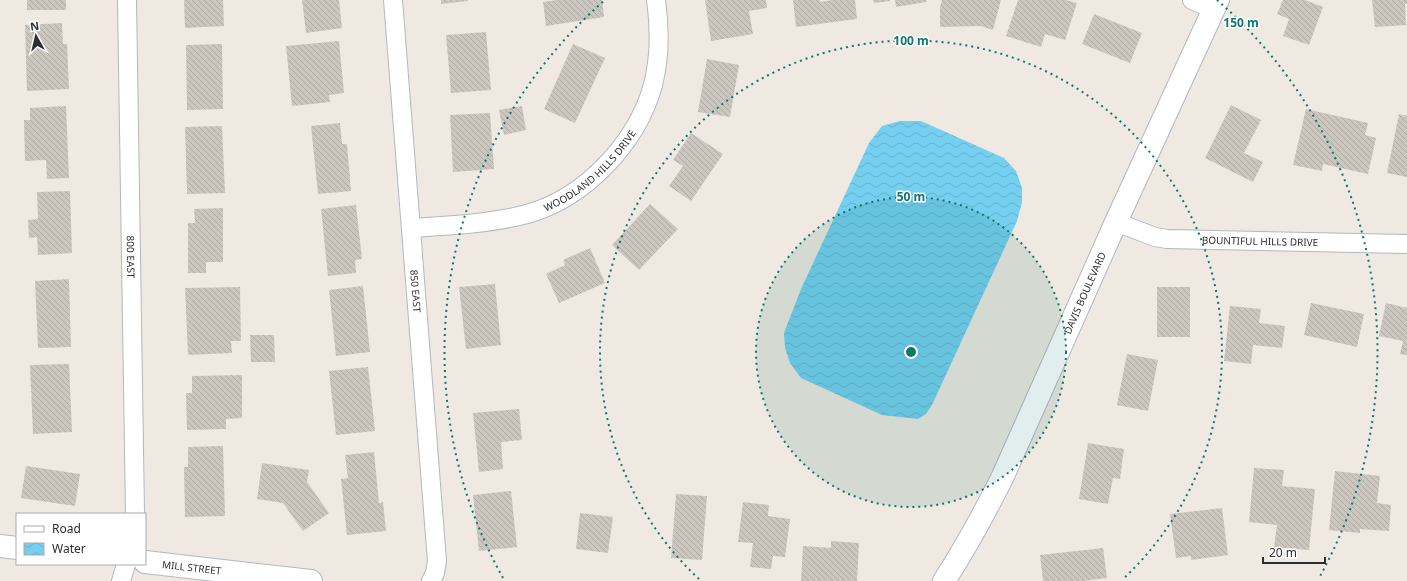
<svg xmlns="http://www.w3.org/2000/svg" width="1407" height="581" viewBox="0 0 1407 581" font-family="'Noto Sans',sans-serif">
<defs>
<pattern id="water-waves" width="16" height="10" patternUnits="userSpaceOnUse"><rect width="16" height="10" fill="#75cff0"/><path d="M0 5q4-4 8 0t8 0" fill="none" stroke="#66b2ce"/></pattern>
<pattern id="building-back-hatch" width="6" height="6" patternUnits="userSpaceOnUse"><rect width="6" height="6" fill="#cbc7bf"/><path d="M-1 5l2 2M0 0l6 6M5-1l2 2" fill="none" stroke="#afaba4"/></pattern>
</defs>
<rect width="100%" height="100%" fill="#efe9e1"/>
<polygon fill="url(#water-waves)" points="900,121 921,121 1004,158 1016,171 1022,188 1022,202 1017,221 932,405 926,414 918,419 882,415 801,378 790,363 785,348 784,333 801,289 869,143 882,126"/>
<g fill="url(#building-back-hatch)">
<rect x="27" y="0" width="39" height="10"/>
<polygon points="184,0 223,0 224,26 185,28"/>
<polygon points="302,0 339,0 342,28 306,33"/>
<polygon points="441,0 468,0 468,1 441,4"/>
<polygon points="557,0 602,0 604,17 546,26 543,2"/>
<polygon points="705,0 766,0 767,8 749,11 753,34 711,41"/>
<polygon points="793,0 820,0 820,2 832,0 855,0 857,19 796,27"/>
<polygon points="873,0 890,0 890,1 874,3"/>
<polygon points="895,0 926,0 926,2 896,7"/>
<polygon points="942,0 1001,0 993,30 981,26 940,27 940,7"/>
<polygon points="1018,0 1066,0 1077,3 1065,40 1045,34 1041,47 1006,36"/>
<polygon points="1283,0 1305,0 1323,7 1309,45 1283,36 1289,19 1277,14"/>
<polygon points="1372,0 1407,0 1407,4 1405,4 1406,25 1375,27"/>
<polygon points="1094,14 1142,33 1130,63 1082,44"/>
<polygon points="62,23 63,44 67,44 69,89 27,91 25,25"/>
<polygon points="486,32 491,90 451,93 446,35"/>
<polygon points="339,41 344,93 329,95 330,102 292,106 286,46"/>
<polygon points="222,44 223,109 187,110 186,45"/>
<polygon points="573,44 605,58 575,123 544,109"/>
<polygon points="707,59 739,65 730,117 698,112"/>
<polygon points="1231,105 1261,120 1244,153 1263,162 1253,182 1205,158"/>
<polygon points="66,106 69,178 47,179 46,160 25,161 24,120 30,120 30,108"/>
<polygon points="522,106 526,130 504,135 499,110"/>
<polygon points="1306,109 1368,123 1365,135 1376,138 1368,174 1323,164 1322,171 1293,165"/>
<polygon points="490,113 494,169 453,172 450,115"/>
<polygon points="1399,114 1407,116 1407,177 1387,173"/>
<polygon points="340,123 342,144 347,144 351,191 318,194 311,126"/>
<polygon points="222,126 225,193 187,194 185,127"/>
<polygon points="691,133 723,154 691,201 669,186 683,166 673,160"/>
<polygon points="70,191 72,253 38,255 37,237 29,238 28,220 38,219 37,192"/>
<polygon points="650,204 678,229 639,270 612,245"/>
<polygon points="356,205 362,259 355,260 356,273 328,276 321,209"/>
<polygon points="223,208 223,262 206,262 206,273 188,273 188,223 195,223 194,209"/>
<polygon points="590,248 605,283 559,303 546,274 565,265 563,260"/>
<polygon points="69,279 71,347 38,348 35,281"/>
<polygon points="495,284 501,345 466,349 459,287"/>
<polygon points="363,286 370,352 336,356 329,290"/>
<polygon points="240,287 241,341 231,341 232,353 188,355 185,288"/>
<rect x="1157" y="287" width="33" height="50"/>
<polygon points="1311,303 1364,314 1357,347 1304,335"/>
<polygon points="1386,303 1407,308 1407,355 1400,354 1403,341 1379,336"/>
<polygon points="1230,306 1261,309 1259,323 1285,326 1282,348 1253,345 1251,364 1224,361"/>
<polygon points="250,335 274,335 275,362 251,362"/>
<polygon points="1127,354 1158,360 1148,411 1117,405"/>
<polygon points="69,364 72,432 33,434 30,365"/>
<polygon points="368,367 375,431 336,435 329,371"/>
<polygon points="242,375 242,418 226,419 226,429 187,430 186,393 192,393 192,376"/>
<polygon points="519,409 522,440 501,442 503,469 479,472 473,413"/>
<polygon points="1088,443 1124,449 1120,479 1113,478 1108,504 1079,499"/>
<polygon points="223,446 225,516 185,517 184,467 188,467 188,447"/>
<polygon points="374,452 379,503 383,502 386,531 347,535 341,479 348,478 345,455"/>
<polygon points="262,463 309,470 307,482 329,513 303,531 283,503 257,499"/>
<polygon points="26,466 80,474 75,506 21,498"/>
<polygon points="1254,468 1284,470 1282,486 1315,489 1309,550 1274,547 1277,525 1249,522"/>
<polygon points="1335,471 1380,476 1377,503 1391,505 1389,531 1360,529 1360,533 1329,530"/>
<polygon points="511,491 517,547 479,551 473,495"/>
<polygon points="676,494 707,496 702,560 671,558"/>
<polygon points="743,502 769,505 768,516 790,519 785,557 773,556 771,569 750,567 753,543 738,542"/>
<polygon points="1222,508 1228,555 1191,560 1191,556 1176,558 1170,514"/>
<polygon points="580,513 613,517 608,553 576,549"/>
<polygon points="831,541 859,543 857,581 801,581 803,546 831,548"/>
<polygon points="1103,548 1107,578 1083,581 1043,581 1040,555"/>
</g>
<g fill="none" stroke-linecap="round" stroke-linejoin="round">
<defs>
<g id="street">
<path id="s1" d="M127 0 135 514"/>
<path id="s2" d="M393 0 437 561 435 573 431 581"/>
<polyline points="1192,0 1214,10"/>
<path id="s3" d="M1116 222 1155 237 1167 239 1407 244"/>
<path id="s4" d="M412 228C450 225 490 224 527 214 585 198 637 143 653 85 660 57 660 28 656 0"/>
<polyline points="121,581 126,564"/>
</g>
<g id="secondary">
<polyline points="0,546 17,548"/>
<path id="s5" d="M145 562 311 581"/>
<path id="s6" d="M944 581C966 547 985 512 1003 476L1116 222 1218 0"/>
</g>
</defs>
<use href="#street" stroke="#b4b7c1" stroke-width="20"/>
<use href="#secondary" stroke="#b4b7c1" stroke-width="24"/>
<use href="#street" stroke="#fff" stroke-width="18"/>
<use href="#secondary" stroke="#fff" stroke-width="22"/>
</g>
<circle cx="911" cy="352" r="155" fill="#0f766e" fill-opacity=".12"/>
<g fill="none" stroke="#0f766e" stroke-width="2" stroke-dasharray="2 4">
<circle cx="911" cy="352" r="155"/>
<path d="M699 579A311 311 0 1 1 1123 579"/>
<path d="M503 578A466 466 0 0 1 605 0M1217 0A466 466 0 0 1 1319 578"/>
</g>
<g text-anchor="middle" stroke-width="3" stroke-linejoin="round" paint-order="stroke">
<g font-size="10" fill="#2e2e2e" stroke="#fff">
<text dy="4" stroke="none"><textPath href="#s4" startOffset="194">WOODLAND HILLS DRIVE</textPath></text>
<text dy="4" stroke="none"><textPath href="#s3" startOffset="147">BOUNTIFUL HILLS DRIVE</textPath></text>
<text dy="4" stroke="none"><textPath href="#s1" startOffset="257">800 EAST</textPath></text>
<text dy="4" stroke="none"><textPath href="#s2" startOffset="292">850 EAST</textPath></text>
<text dy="4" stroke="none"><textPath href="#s6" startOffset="321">DAVIS BOULEVARD</textPath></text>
<text dy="4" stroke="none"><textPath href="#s5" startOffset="47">MILL STREET</textPath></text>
</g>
</g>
<circle cx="911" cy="352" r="6" fill="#0f766e" stroke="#fff" stroke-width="2"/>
<g font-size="12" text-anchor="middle" font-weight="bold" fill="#0f766e" stroke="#fff" stroke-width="3" stroke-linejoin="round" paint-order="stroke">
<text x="1241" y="27">150 m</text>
<text x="911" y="45">100 m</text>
<text x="911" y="201">50 m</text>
</g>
<rect x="16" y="513" width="130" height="52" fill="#ffffff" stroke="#ababab"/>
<rect x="24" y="526" width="20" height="6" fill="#ffffff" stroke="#ababab"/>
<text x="52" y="533" font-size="12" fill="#2e2e2e">Road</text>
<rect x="24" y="543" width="20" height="12" fill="url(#water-waves)" stroke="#ababab"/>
<text x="52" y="553" font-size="12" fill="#2e2e2e">Water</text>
<g transform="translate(36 36) rotate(352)" stroke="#ffffff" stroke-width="3" paint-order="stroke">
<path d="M0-3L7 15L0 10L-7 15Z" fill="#2e2e2e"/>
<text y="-6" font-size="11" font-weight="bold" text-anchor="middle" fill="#2e2e2e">N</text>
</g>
<path d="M1263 557v6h62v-6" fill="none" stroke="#2e2e2e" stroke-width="2"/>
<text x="1269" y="557" font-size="12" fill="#2e2e2e" stroke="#ffffff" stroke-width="3" paint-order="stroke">20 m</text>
</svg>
